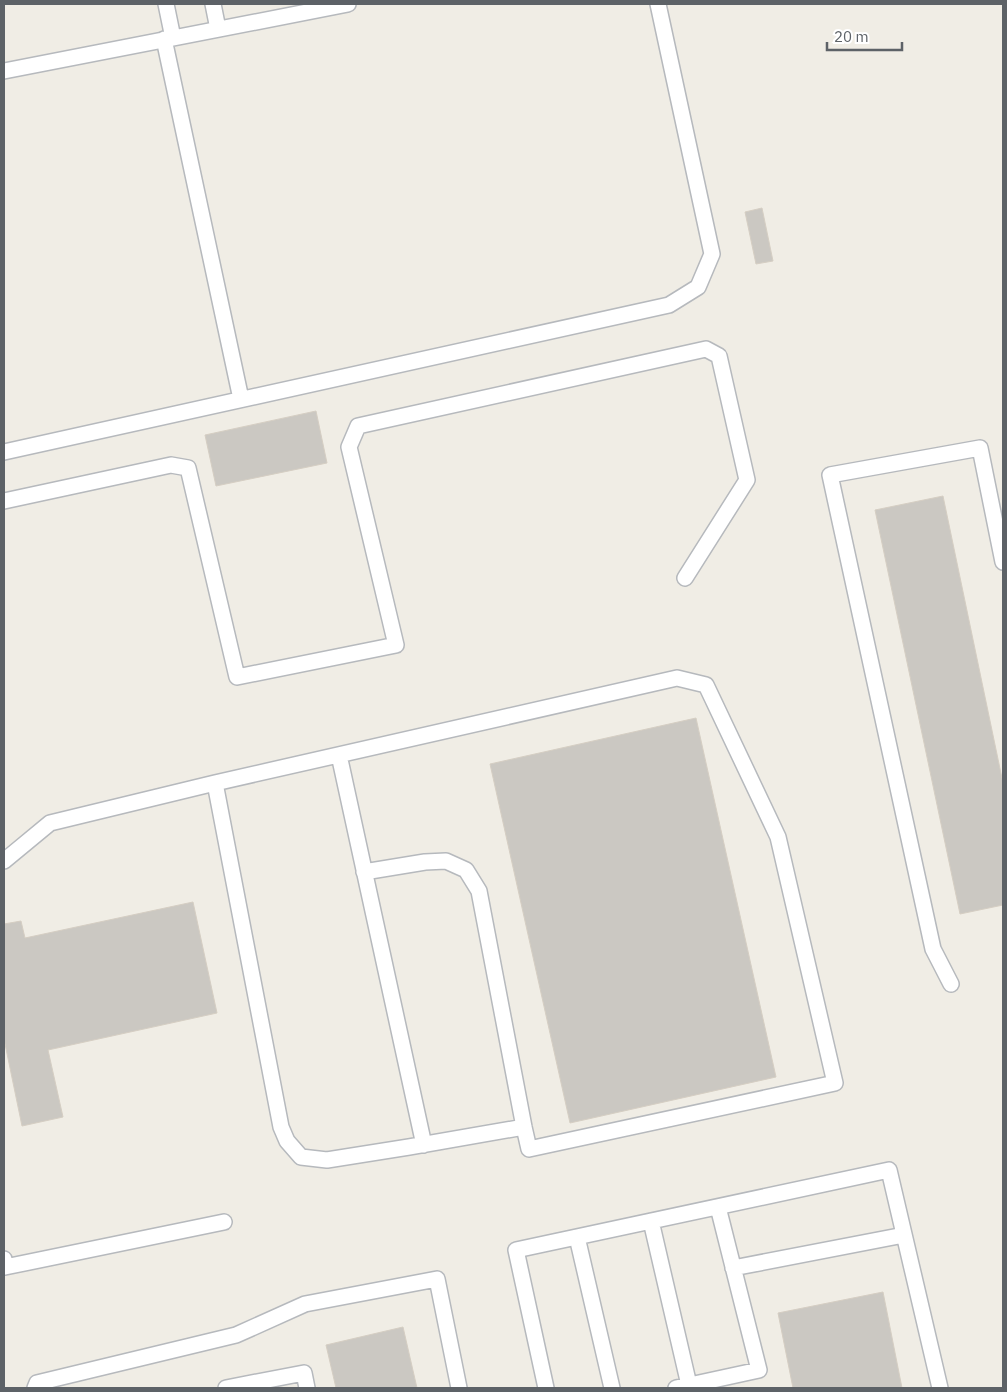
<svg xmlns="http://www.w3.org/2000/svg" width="1007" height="1392" font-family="'IBM Plex Sans',sans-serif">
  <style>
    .building { fill: #cbc8c2; stroke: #d5cec3 }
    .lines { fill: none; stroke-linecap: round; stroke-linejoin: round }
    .service-casing { stroke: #b6b9bd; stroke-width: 18 }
    .service { stroke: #fff; stroke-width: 15 }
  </style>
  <rect width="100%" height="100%" fill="#f0ede5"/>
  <path class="building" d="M762,208L773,261L756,264L745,212Z
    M316,411L327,463L216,486L205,435Z
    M943,496L1003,783V905L960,914L875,510Z
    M696,718L776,1077L570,1123L490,764Z
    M193,902L217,1013L48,1050L63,1117L22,1126L4,1039V924L21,921L25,938Z
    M883,1292L902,1388H793L778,1313Z
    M403,1327L417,1388H336L326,1345Z"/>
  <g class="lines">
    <defs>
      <path id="service" d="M166,4L173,38
        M213,4L218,29
        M164,39L241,399
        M4,71L348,4
        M4,452L669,305L698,287L712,254L658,4
        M4,501L171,465L188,468L237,677L396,645L349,447L358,426L706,349L719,356L747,480L685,578
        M339,755L424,1145
        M215,783L281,1127L287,1141L301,1157L327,1160L409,1147L524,1127
        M4,861L50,823L215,783L677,678L706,685L778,837L835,1083L529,1149L524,1127L479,891L466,870L446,861L425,862L364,872
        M951,984L933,949L830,475L980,448L1003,562
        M651,1221L689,1385
        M577,1237L612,1388
        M4,1259L5,1267L224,1222
        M733,1268L904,1235
        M35,1388L37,1383L236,1335L305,1304L437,1279L459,1388
        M226,1388L304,1373L307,1388
        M546,1388L516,1250L889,1170L940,1388
        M676,1388L759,1370L718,1207"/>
    </defs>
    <use href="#service" class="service-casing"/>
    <use href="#service" class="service"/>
  </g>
  <rect width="1007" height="1392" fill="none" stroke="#5d6267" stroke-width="10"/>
  <path d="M827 42v8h75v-8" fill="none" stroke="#5d6267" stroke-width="2.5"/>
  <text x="834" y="42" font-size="15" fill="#5d6267" stroke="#ffffff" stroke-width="4" paint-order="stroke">20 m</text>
</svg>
